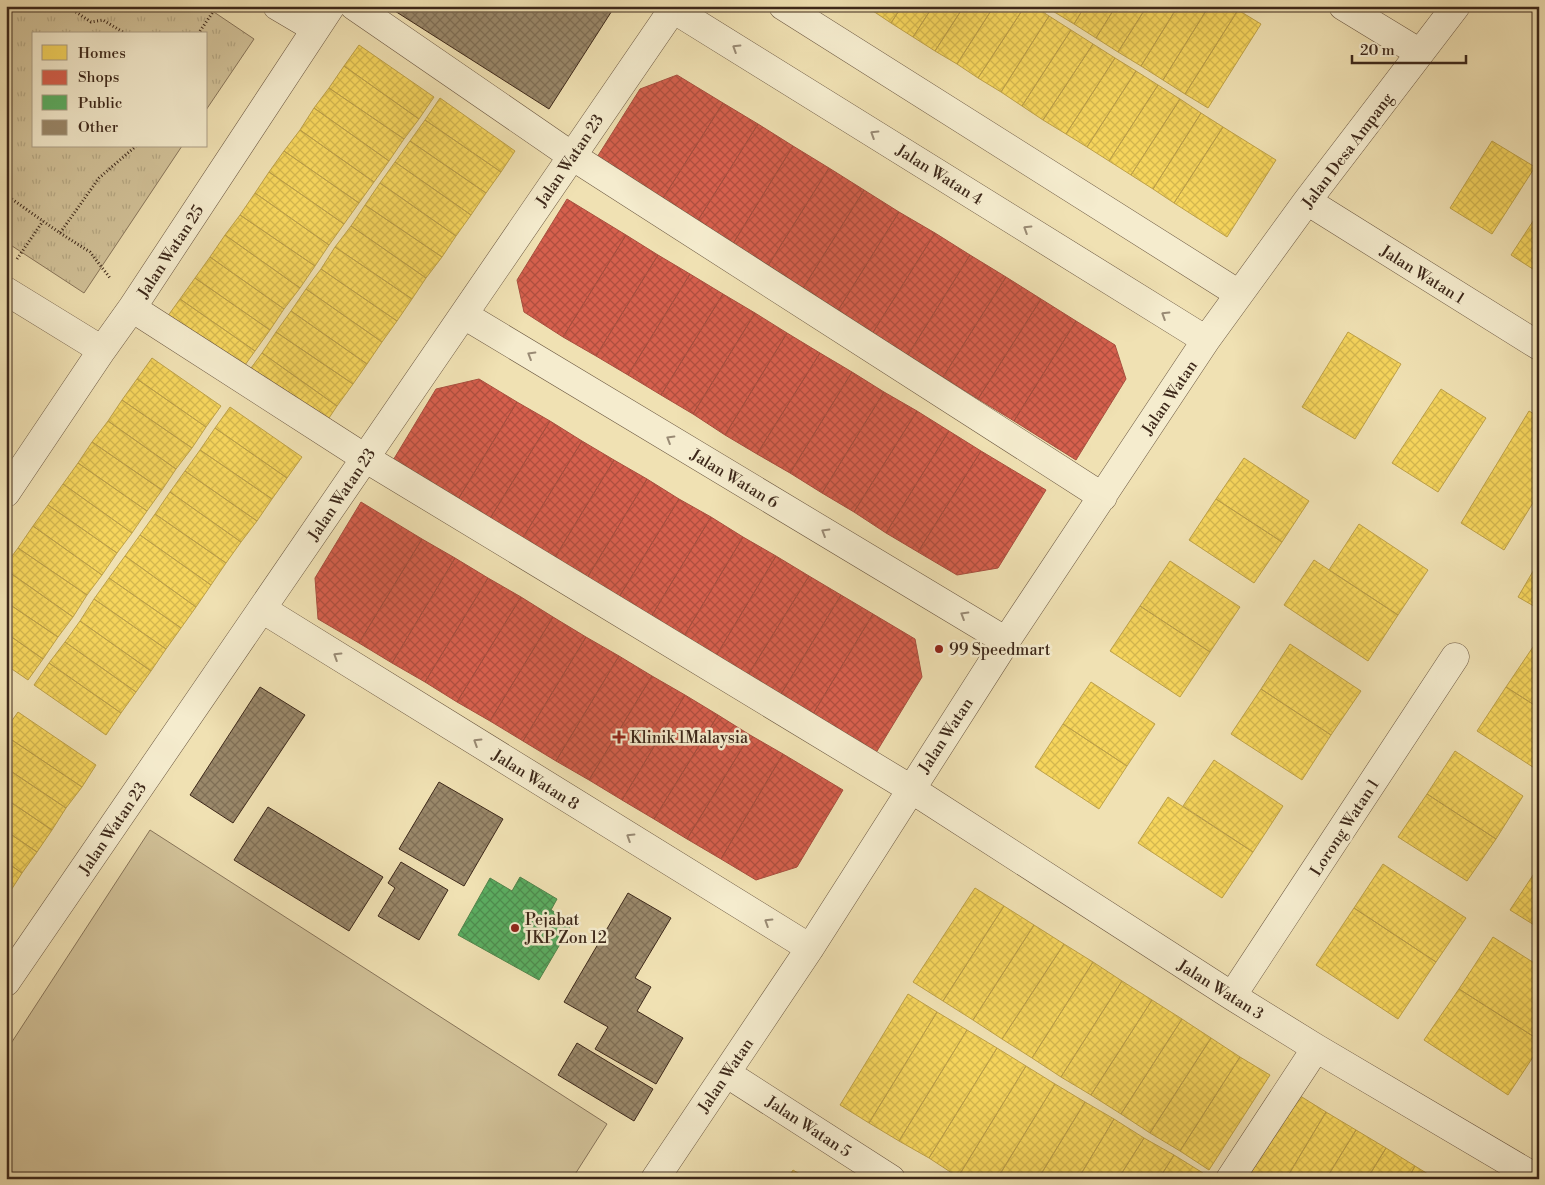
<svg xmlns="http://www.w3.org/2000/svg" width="1545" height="1185" font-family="'Libre Bodoni',serif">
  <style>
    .park { fill: url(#park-tufts); stroke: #88755a }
    .garden { fill: #d2c299; stroke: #88755a }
    .homes { fill: url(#homes-cross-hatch); stroke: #bea148 }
    .shops { fill: url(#shops-cross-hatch); stroke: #a84f3e }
    .public { fill: url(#public-cross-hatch); stroke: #51864c }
    .building { fill: url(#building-cross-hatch); stroke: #3d281a }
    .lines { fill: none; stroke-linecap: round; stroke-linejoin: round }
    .minor-casing { stroke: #6a5640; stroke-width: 29 }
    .path { stroke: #3d281a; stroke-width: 3; stroke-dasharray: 1 2.5; stroke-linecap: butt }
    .minor { stroke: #f5ecce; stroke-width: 28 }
    .oneway { stroke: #998a74 }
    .poi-dot { fill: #8f2418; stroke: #f5ecce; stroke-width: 2 }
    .labels { text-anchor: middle; stroke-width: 5; stroke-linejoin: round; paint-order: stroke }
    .street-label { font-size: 16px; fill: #3d281a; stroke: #f5ecce }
    .poi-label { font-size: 16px; fill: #3d281a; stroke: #f5ecce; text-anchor: start }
  </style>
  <defs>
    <pattern id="park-tufts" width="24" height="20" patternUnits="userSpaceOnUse" patternTransform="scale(1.25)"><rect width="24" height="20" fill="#d2c299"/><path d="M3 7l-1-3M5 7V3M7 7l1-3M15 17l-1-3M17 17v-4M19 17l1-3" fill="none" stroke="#b5a783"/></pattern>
    <pattern id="homes-cross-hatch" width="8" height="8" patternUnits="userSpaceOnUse" patternTransform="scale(1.25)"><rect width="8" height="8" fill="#f6d55c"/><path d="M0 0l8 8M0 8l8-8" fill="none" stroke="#d4b74f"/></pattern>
    <pattern id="shops-cross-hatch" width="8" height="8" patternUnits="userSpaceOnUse" patternTransform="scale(1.25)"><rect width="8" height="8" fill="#d6604d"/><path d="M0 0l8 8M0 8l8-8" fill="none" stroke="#af4f3f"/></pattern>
    <pattern id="public-cross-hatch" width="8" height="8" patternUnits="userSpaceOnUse" patternTransform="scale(1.25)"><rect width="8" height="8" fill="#5aae61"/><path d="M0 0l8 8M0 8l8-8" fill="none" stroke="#4c8e4f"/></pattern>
    <pattern id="building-cross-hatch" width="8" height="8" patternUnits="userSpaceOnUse" patternTransform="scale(1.25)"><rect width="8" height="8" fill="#9a886a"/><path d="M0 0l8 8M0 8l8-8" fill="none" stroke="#7f6f56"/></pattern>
  </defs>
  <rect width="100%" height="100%" fill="#f0e1b3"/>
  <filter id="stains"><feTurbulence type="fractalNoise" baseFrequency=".004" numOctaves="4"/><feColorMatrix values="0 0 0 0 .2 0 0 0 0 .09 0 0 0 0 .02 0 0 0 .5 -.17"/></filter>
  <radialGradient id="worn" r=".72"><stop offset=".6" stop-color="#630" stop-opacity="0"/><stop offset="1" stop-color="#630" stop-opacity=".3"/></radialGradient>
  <path class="park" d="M6,6H205L254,39L206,110V34H34V146H182L84,293L6,242Z"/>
  <path class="garden" d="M150,830L607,1124L572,1179H6V1051Z"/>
  <path class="homes" d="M872,6H902L891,23L870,9Z
    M902,6H933L913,37L891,23Z
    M933,6H964L935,51L913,37Z
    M964,6H994L957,64L935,51Z
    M994,6H1025L978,78L957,64Z
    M1025,6H1034L1049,16L1001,92L978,78Z
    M1054,6H1085L1074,24L1051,10Z
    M1085,6H1116L1096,38L1074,24Z
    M1116,6H1147L1118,52L1096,38Z
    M1147,6H1178L1141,66L1118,52Z
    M1178,6H1209L1163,80L1141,66Z
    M1209,6H1232L1238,10L1185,94L1163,80Z
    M1238,10L1261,24L1208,108L1185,94Z
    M1049,16L1071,30L1022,106L1001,92Z
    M1071,30L1093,44L1043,120L1022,106Z
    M1093,44L1115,58L1066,134L1043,120Z
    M359,45L434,97L419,119L344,66Z
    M1115,58L1136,71L1087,147L1066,134Z
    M344,66L419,119L404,139L329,88Z
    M1136,71L1158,85L1109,161L1087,147Z
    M1158,85L1180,99L1131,175L1109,161Z
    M329,88L404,139L389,161L314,108Z
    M440,98L515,151L501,172L425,120Z
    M1180,99L1201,113L1153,189L1131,175Z
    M314,108L389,161L374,182L300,130Z
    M1201,113L1223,127L1174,203L1153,189Z
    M425,120L501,172L486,193L410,141Z
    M1223,127L1276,160L1227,237L1174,203Z
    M300,130L374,182L359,203L284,151Z
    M410,141L486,193L471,215L395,162Z
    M1492,141L1535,167L1492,234L1450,208Z
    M284,151L359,203L344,224L269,172Z
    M395,162L471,215L456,236L380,183Z
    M269,172L344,224L329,245L255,193Z
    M380,183L456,236L442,257L365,205Z
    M255,193L329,245L315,266L240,215Z
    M365,205L442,257L426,278L351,226Z
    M1539,212V273L1511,255Z
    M240,215L315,266L300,288L225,235Z
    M351,226L426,278L412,299L335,247Z
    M225,235L300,288L284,309L210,257Z
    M335,247L412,299L397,321L321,269Z
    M210,257L284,309L270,330L195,278Z
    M321,269L397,321L382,342L306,289Z
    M195,278L270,330L255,351L180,299Z
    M306,289L382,342L367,364L291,311Z
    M180,299L255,351L240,372L165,320Z
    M291,311L367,364L353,384L276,332Z
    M276,332L353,384L337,406L262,353Z
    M1348,332L1401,364L1355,439L1302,407Z
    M262,353L337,406L323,427L246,375Z
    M152,358L221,406L206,427L137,379Z
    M137,379L206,427L192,448L122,400Z
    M1441,389L1486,418L1438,492L1392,463Z
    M122,400L192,448L176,469L108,421Z
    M230,407L302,457L287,478L215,428Z
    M1529,411L1539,417V493L1504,550L1461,523Z
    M108,421L176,469L162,490L92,442Z
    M215,428L287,478L272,499L200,450Z
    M92,442L162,490L147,511L78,463Z
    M200,450L272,499L257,521L185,471Z
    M1244,458L1309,501L1282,542L1216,499Z
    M78,463L147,511L132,533L63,484Z
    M185,471L257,521L241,542L170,492Z
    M63,484L132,533L117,553L48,505Z
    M170,492L241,542L226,563L155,514Z
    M1216,499L1282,542L1254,583L1189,540Z
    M48,505L117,553L102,575L33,526Z
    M155,514L226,563L211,585L140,535Z
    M1359,524L1428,570L1398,615L1329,570Z
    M33,526L102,575L87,595L18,548Z
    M140,535L211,585L196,607L125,556Z
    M18,548L87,595L73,617L6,570V564Z
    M125,556L196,607L181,628L109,578Z
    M1314,560L1398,615L1368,661L1284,605Z
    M1170,561L1240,607L1210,652L1140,606Z
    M1539,561V609L1518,597Z
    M6,570L73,617L58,637L6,602Z
    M109,578L181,628L166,649L94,599Z
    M94,599L166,649L151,671L80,621Z
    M6,602L58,637L43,659L6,633Z
    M1140,606L1210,652L1180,697L1110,651Z
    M80,621L151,671L136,692L65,642Z
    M6,633L43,659L28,680L6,665Z
    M65,642L136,692L121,713L49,663Z
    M1290,644L1361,691L1331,735L1261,689Z
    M1535,644L1539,646V708L1506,687Z
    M49,663L121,713L106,735L34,685Z
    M1091,682L1155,724L1127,766L1063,724Z
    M1506,687L1539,708V771L1477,731Z
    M1261,689L1331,735L1302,780L1231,734Z
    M18,712L96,765L82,787L6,736V729Z
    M1063,724L1127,766L1099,809L1035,767Z
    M6,736L82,787L66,808L6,768Z
    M1455,751L1523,796L1496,839L1427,794Z
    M1214,760L1283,806L1253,852L1183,806Z
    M6,768L66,808L52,830L6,799Z
    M1427,794L1496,839L1467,881L1398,837Z
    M1168,797L1253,852L1222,898L1138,843Z
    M6,799L52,830L37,852L6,831Z
    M6,831L37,852L22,873L6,862Z
    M6,862L22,873L8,895L6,894Z
    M1383,864L1466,918L1436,962L1354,908Z
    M1539,866V928L1510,910Z
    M975,888L1004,906L943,1001L913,982Z
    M1004,906L1034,925L973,1020L943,1001Z
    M1354,908L1436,962L1398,1019L1316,965Z
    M1034,925L1064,944L1002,1039L973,1020Z
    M1493,937L1539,966V1040L1459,989Z
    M1064,944L1093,962L1032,1058L1002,1039Z
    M1093,962L1122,981L1061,1077L1032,1058Z
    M1122,981L1152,1000L1091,1095L1061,1077Z
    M1459,989L1539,1040V1048L1508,1095L1424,1040Z
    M908,994L937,1012L869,1123L840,1105Z
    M1152,1000L1182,1019L1121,1114L1091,1095Z
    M937,1012L967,1030L899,1141L869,1123Z
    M1182,1019L1211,1038L1150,1133L1121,1114Z
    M967,1030L997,1048L929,1158L899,1141Z
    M1211,1038L1240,1057L1180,1151L1150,1133Z
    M997,1048L1026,1066L958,1177L929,1158Z
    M1240,1057L1270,1075L1209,1170L1180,1151Z
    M1026,1066L1055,1084L997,1179H961L958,1177Z
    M1055,1084L1085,1102L1038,1179H997Z
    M1297,1094L1326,1112L1286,1179H1245Z
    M1085,1102L1114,1119L1078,1179H1038Z
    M1326,1112L1356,1130L1326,1179H1286Z
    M1114,1119L1144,1138L1118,1179H1078Z
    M1356,1130L1386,1148L1367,1179H1326Z
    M1144,1138L1174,1155L1159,1179H1118Z
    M1386,1148L1415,1166L1408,1179H1367Z
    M1174,1155L1203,1173L1199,1179H1159Z
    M1415,1166L1436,1179H1408Z
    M793,1170L808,1179H787Z"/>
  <path class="shops" d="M677,75L723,103L660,203L594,162L640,89Z
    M723,103L758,124L695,225L660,203Z
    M758,124L793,146L731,247L695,225Z
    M793,146L829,168L766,269L731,247Z
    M829,168L864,190L802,290L766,269Z
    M864,190L899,212L837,312L802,290Z
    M567,199L626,235L563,337L524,312L517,280Z
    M899,212L935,233L872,334L837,312Z
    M935,233L970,255L908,355L872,334Z
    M626,235L658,255L596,356L563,337Z
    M658,255L690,274L628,375L596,356Z
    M970,255L1006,277L943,377L908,355Z
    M690,274L723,294L661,395L628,375Z
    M1006,277L1041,299L978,399L943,377Z
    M723,294L755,313L693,414L661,395Z
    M1041,299L1076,321L1014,421L978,399Z
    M755,313L787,333L725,435L693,414Z
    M1076,321L1115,345L1126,379L1076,460L1014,421Z
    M787,333L820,353L757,454L725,435Z
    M820,353L852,372L790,473L757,454Z
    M852,372L884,392L822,493L790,473Z
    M479,379L517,402L454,506L389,467L436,389Z
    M884,392L917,411L854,512L822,493Z
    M517,402L550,421L486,525L454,506Z
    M917,411L949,431L886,533L854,512Z
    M550,421L582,441L519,544L486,525Z
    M949,431L981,451L918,552L886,533Z
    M582,441L614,460L551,564L519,544Z
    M981,451L1046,490L998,568L957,575L918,552Z
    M614,460L647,479L584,583L551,564Z
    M647,479L679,499L616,602L584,583Z
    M679,499L711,517L648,622L616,602Z
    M361,502L422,539L359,643L318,619L315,578Z
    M711,517L743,537L681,641L648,622Z
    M743,537L776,556L713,661L681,641Z
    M422,539L455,558L392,663L359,643Z
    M776,556L809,576L745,680L713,661Z
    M455,558L488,578L425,682L392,663Z
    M809,576L841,595L778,699L745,680Z
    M488,578L521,597L457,702L425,682Z
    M841,595L873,614L810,719L778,699Z
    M521,597L553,617L490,721L457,702Z
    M873,614L915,639L922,677L874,756L810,719Z
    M553,617L586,637L523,741L490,721Z
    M586,637L619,656L556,761L523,741Z
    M619,656L652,676L589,780L556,761Z
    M652,676L685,695L622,800L589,780Z
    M685,695L718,715L654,819L622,800Z
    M718,715L750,735L687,839L654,819Z
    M750,735L783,754L721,859L687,839Z
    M783,754L843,790L797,867L756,880L721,859Z"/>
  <path class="public" d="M520,877L557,899L551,910L573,922L539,980L458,935L490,878L512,891Z"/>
  <path class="building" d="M387,6H615L549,109Z
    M260,687L305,715L233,823L190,795Z
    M439,782L503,819L464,886L399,849Z
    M268,807L383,877L349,931L234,860Z
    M401,862L448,890L419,940L378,916L395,888L388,883Z
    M628,893L671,918L635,978L651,987L637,1011L683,1038L656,1084L595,1049L608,1027L564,1002Z
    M577,1043L653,1089L634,1121L558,1075Z"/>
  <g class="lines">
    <defs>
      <path id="minor" d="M277,6L316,29
        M354,6L572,156L1103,497
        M783,6L1239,294
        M1343,6L1420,53
        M673,9L1206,340
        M1307,201L1539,346
        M6,291L102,350
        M132,308L365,458L911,789L1232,996L1316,1048L1538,1179
        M464,315L1006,641
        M6,493L102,350L132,308L331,6
        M262,609L810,948
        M6,982L675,6
        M1232,996L1455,657
        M726,1073L891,1179
        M655,1179L810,948L1006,641L1206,340L1307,201L1456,6
        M1230,1179L1316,1048"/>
    </defs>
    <use href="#minor" class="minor-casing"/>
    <path class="path" d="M67,6L91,22L103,20L126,34
      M198,34L217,6
      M6,195L60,233L99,178L136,146
      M60,233L90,252L110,278
      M17,259L43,221"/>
    <use href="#minor" class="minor"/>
  </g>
  <defs><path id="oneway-chevron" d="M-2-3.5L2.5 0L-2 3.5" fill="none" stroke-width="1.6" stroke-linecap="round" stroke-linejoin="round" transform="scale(1.25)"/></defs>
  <g class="oneway">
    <use href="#oneway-chevron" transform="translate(736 48) rotate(-148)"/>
    <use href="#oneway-chevron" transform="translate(874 134) rotate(-148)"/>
    <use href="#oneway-chevron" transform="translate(1027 229) rotate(-148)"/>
    <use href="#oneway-chevron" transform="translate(1165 315) rotate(-148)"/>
    <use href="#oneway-chevron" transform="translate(531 355) rotate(-149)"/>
    <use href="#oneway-chevron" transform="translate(670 439) rotate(-149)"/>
    <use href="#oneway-chevron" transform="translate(825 532) rotate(-149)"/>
    <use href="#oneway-chevron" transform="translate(964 615) rotate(-149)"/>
    <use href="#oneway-chevron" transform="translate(337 656) rotate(-148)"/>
    <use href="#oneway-chevron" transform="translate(477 742) rotate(-148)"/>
    <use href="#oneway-chevron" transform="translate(630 837) rotate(-148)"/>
    <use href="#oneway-chevron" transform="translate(768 922) rotate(-148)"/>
  </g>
  <g class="poi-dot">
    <circle cx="939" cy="649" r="5"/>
    <path d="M616.5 729.5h5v5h5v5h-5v5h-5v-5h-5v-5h5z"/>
    <circle cx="515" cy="928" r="5"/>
  </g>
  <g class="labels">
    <g class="street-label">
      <text transform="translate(1347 150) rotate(-53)" y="6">Jalan Desa Ampang</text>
      <text transform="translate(569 160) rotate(-56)" y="6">Jalan Watan 23</text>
      <text transform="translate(940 174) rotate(32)" y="6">Jalan Watan 4</text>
      <text transform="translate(170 251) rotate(-57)" y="6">Jalan Watan 25</text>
      <text transform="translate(1423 274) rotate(32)" y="6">Jalan Watan 1</text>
      <text transform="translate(1169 397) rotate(-56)" y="6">Jalan Watan</text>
      <text transform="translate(735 478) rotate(31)" y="6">Jalan Watan 6</text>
      <text transform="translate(341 494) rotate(-56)" y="6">Jalan Watan 23</text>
      <text transform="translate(945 735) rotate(-57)" y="6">Jalan Watan</text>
      <text transform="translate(536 779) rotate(32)" y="6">Jalan Watan 8</text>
      <text transform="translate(1344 827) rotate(-57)" y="6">Lorong Watan 1</text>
      <text transform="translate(112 828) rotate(-56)" y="6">Jalan Watan 23</text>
      <text transform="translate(1221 989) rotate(32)" y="6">Jalan Watan 3</text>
      <text transform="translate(725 1075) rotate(-56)" y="6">Jalan Watan</text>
      <text transform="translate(809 1126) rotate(33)" y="6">Jalan Watan 5</text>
    </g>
    <g class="poi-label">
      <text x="949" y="655">99 Speedmart</text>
      <text x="630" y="743">Klinik 1Malaysia</text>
      <text x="525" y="925">Pejabat<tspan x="525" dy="18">JKP Zon 12</tspan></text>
    </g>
  </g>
  <rect width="1545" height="1185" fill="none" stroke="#f0e1b3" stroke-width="25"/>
  <rect x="8" y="8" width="1530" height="1170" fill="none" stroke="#3d281a" stroke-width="2.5"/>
  <rect x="12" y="12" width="1520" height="1160" fill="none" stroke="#3d281a"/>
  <rect x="32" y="32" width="175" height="115" fill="#f5ecce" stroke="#ab9e86"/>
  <rect x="42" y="45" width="25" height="15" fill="#f6d55c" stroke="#ab9e86"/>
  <text x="78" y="58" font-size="15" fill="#3d281a">Homes</text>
  <rect x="42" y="70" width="25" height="15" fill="#d6604d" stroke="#ab9e86"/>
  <text x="78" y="82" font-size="15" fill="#3d281a">Shops</text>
  <rect x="42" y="95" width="25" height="15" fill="#5aae61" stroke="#ab9e86"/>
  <text x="78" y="108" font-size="15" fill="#3d281a">Public</text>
  <rect x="42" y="120" width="25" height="15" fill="#9a886a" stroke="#ab9e86"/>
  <text x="78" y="132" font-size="15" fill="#3d281a">Other</text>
  <path d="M1352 55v8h114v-8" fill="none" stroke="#3d281a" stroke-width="2.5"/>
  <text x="1360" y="55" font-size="15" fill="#3d281a" stroke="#f5ecce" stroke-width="4" paint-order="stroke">20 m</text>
  <rect width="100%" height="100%" filter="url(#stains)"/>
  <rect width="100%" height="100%" fill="url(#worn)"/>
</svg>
